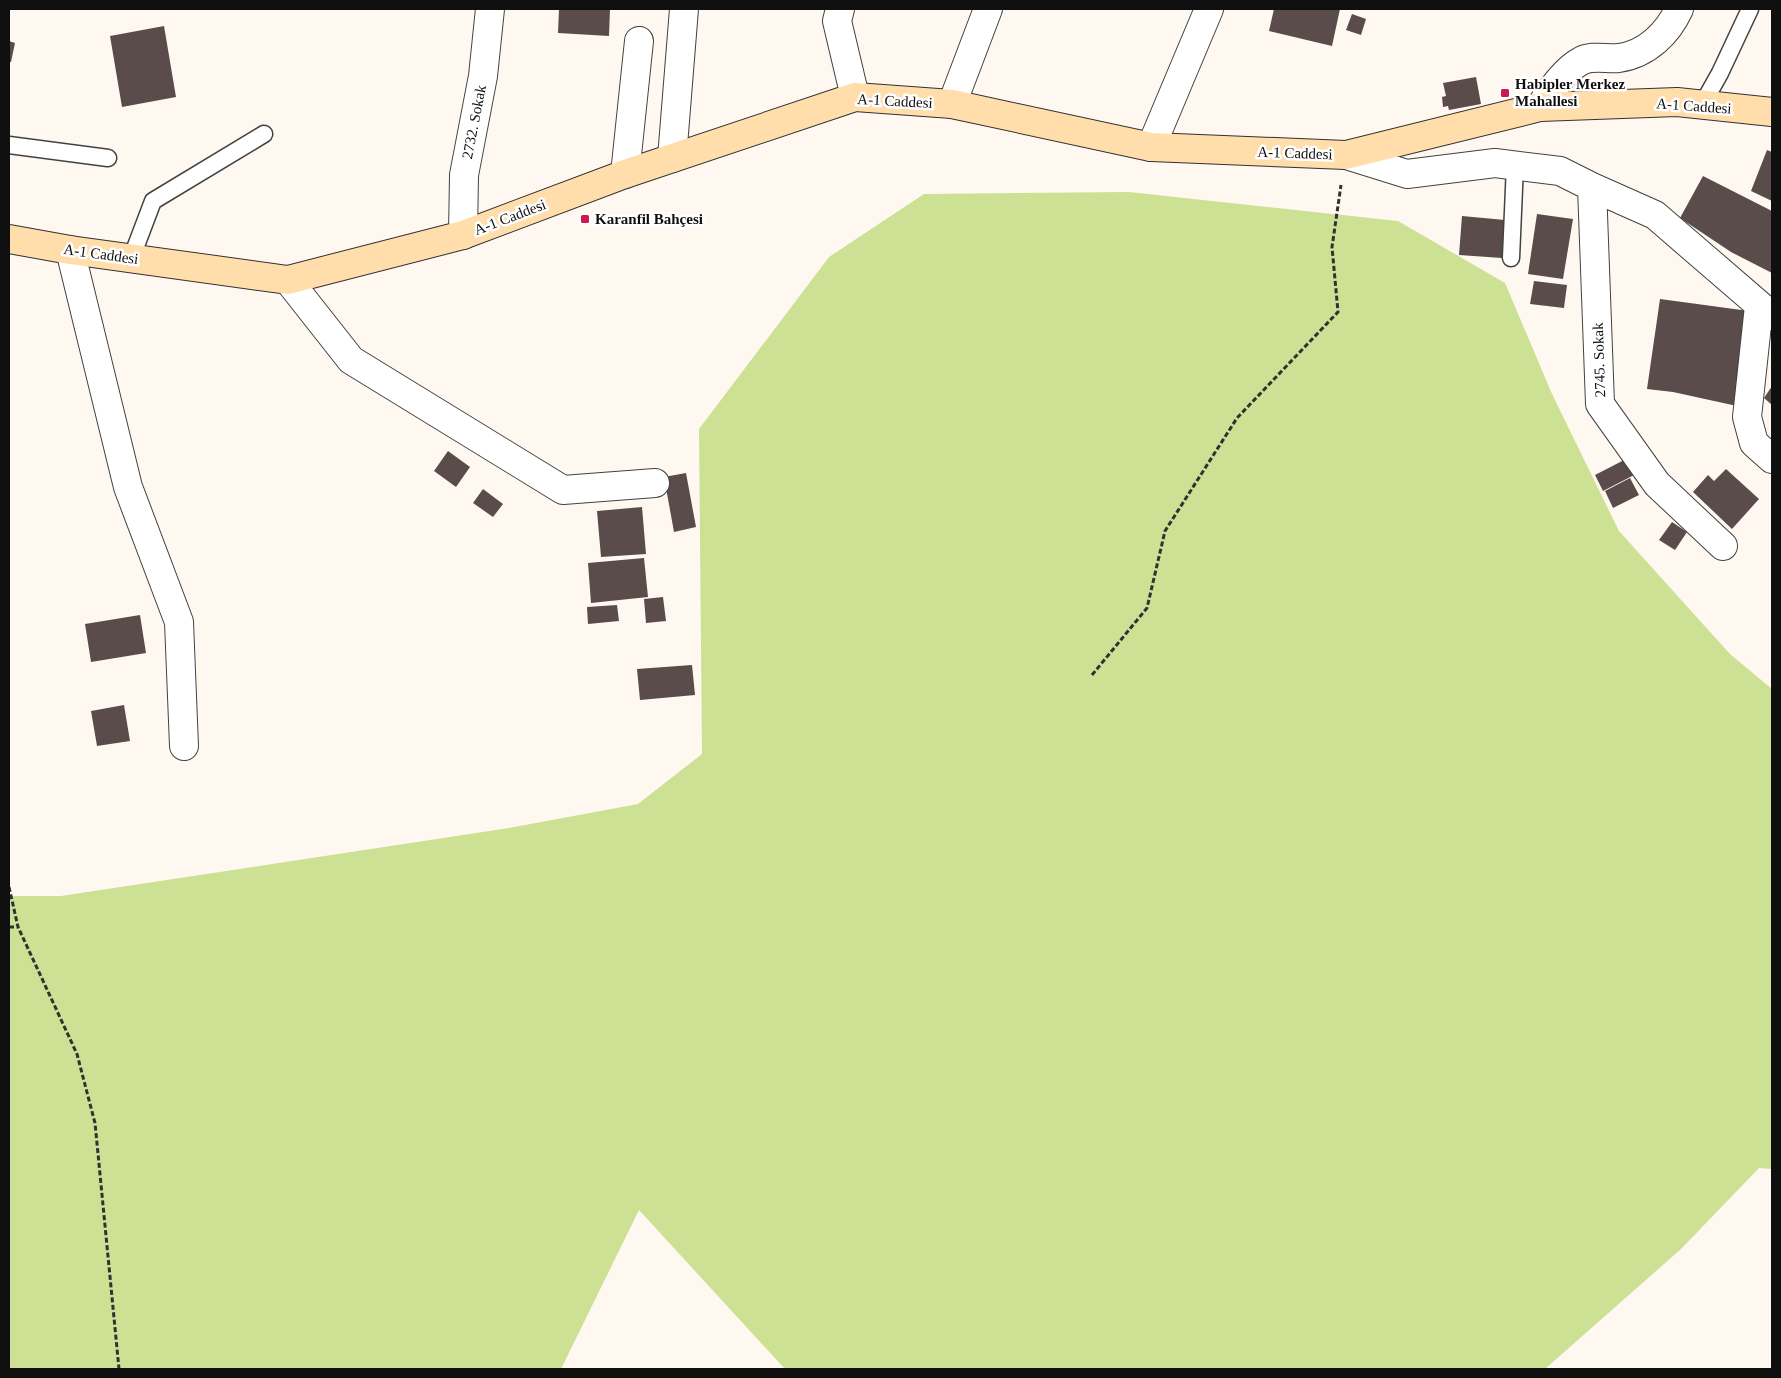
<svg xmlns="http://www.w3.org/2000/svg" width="1781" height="1378" font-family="Georgia,serif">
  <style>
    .forest { fill: #cce193 }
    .building { fill: #594c4a }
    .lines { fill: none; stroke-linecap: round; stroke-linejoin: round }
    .lane-casing { stroke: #424242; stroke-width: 19 }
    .street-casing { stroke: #424242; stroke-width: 30 }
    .secondary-casing { stroke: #313131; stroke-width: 30 }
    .path { stroke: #313131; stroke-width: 3; stroke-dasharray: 5 2.5; stroke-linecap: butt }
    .lane { stroke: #fff; stroke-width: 16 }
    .street { stroke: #fff; stroke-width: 28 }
    .secondary { stroke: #ffdeac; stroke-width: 28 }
    .poi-dot { fill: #ce1855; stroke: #fff; stroke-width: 2 }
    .labels { text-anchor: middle; stroke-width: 5; stroke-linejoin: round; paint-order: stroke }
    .poi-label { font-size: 15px; font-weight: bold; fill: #0f0f0f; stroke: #fff; text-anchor: start }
    .street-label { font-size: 15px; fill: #0f0f0f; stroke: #fff }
  </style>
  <rect width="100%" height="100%" fill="#fff8f1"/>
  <path class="forest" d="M1129,192L1398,221L1505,283L1552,394L1619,531L1730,654L1772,689V1169L1759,1168L1681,1249L1545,1369H785L639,1210L561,1369H9V896H61L509,828L638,804L702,754L699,429L829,257L924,194Z"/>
  <path class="building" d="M559,9H610L609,36L558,33Z
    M1274,9H1340L1332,46L1269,31Z
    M1352,14L1366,19L1361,35L1346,30Z
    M164,26L176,97L122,107L110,36Z
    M9,41L15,43L11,62H9Z
    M1476,77L1481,104L1449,110L1448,106L1443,107L1442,97L1446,96L1443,83Z
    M1767,150L1772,152V201L1751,191Z
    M1703,176L1772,211V273L1731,252L1680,218Z
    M1537,214L1573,219L1563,279L1528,274Z
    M1462,216L1505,220L1502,258L1459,255Z
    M1534,281L1567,285L1564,308L1530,304Z
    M1660,299L1749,311L1737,406L1673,392L1647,389Z
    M1772,386V405L1764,398Z
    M448,451L470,467L456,487L434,471Z
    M1628,458L1636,474L1603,491L1595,475Z
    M1726,469L1759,499L1732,529L1693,492L1708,475L1714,481Z
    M686,473L696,527L674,532L664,477Z
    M1630,478L1639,495L1613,508L1605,491Z
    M483,489L503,504L493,517L473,503Z
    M642,507L646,554L601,557L597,511Z
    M1672,522L1687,532L1675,550L1659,540Z
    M644,558L648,597L591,603L588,563Z
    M663,597L666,621L646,623L644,599Z
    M617,605L619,621L588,624L587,607Z
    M140,615L146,653L91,662L85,624Z
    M692,665L695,695L640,700L637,669Z
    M124,705L130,741L97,746L91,711Z"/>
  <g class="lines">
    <defs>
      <path id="lane" d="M1702,105L1720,73L1750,9
        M9,145L108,158
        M1511,258L1515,165
        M131,259L153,201L264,134"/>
      <path id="street" d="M840,9L837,21L855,97
        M952,104L988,9
        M1540,107C1550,92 1564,70 1581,61C1591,55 1607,59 1619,58C1647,54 1668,33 1679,9
        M1151,147L1209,9
        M1346,155L1407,174L1495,163L1560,171L1592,187L1655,215L1772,316
        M672,158L684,9
        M625,174L639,41
        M1592,187L1600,404L1657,484L1723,546
        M463,235L464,175L483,76L490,9
        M70,250L128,487L179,622L184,746
        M288,280L351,360L563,490L655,483
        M1759,306L1747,417L1754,443L1772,459"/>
      <path id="secondary" d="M9,239L70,250L288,280L463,235L625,174L855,97L952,104L1151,147L1346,155L1540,107L1677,102L1772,112"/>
    </defs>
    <use href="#lane" class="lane-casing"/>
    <use href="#street" class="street-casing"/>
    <use href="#secondary" class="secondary-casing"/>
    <path class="path" d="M1092,675L1147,608L1165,531L1237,418L1338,312L1332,247L1341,185
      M9,887L18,927L77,1054L95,1123L119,1369
      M9,927H18"/>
    <use href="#lane" class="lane"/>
    <use href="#street" class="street"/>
    <use href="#secondary" class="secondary"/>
  </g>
  <g class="poi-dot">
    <rect x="1500" y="88" width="10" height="10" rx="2.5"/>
    <rect x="580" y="214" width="10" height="10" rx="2.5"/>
  </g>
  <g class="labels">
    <g class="poi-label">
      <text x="1515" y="89">Habipler Merkez<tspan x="1515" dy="17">Mahallesi</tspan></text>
      <text x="595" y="224">Karanfil Bahçesi</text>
    </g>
    <g class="street-label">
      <text transform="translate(895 101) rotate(3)" y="5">A-1 Caddesi</text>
      <text transform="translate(1694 106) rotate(4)" y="5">A-1 Caddesi</text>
      <text transform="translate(474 122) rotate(-79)" y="5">2732. Sokak</text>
      <text transform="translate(1295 153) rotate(2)" y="5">A-1 Caddesi</text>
      <text transform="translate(510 217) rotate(-21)" y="5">A-1 Caddesi</text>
      <text transform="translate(101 254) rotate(8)" y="5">A-1 Caddesi</text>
      <text transform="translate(1599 360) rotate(-92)" y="5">2745. Sokak</text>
    </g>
  </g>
  <rect width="1781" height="1378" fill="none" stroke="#0f0f0f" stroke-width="20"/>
</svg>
